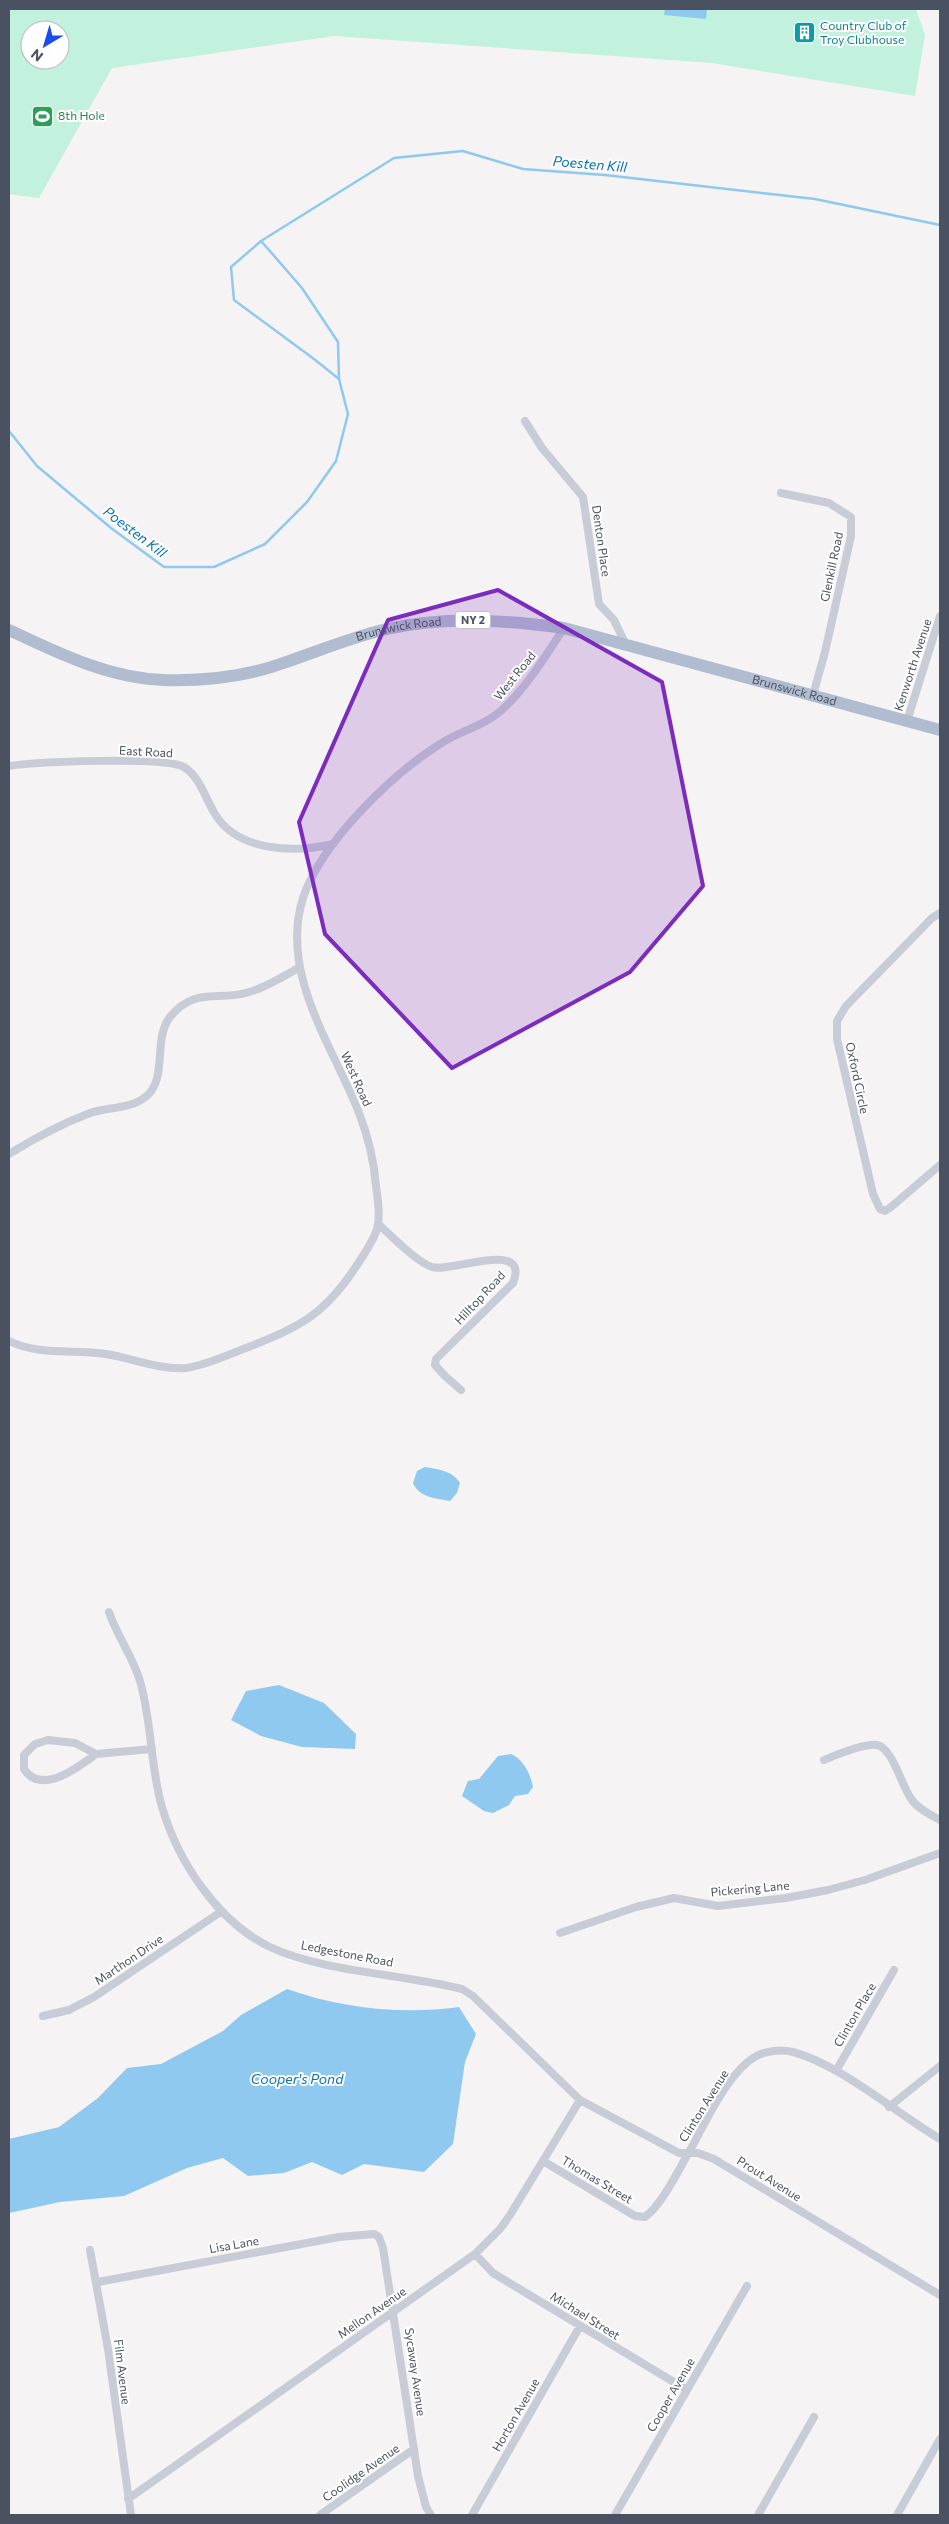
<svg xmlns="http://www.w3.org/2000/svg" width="949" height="2524" font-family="Commissioner,sans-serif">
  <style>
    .green { fill: #c2f1dd; fill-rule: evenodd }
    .water { fill: #8fc9ef }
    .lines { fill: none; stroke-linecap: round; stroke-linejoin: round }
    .stream { stroke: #8fc9ef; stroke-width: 2.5 }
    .street { stroke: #c7ccd7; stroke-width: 8 }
    .primary { stroke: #b2bcd1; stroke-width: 12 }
    .marked { fill: #7b2cbf; fill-opacity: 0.2; stroke: #7b2cbf; stroke-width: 4; stroke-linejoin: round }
    .labels { text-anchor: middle; stroke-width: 4; stroke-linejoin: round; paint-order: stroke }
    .shield { fill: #fff; stroke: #808690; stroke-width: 1 }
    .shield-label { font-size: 11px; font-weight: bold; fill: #4a5261 }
    .culture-label { font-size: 12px; fill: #0d838f; stroke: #fff; text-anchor: start }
    .leisure-label { font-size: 12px; fill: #27864d; stroke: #fff; text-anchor: start }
    .street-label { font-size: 12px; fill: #4a5261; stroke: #fff }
    .water-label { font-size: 14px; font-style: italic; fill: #0971b4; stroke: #fff }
  </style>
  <rect width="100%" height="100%" fill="#f5f3f3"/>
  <path class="green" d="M9,9H916L925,35L915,96L712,63L334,36L112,68L39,198L9,194ZM30,30H60V60H30Z"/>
  <path class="water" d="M665,9H707L706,19L664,15Z
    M425,1467C438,1469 453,1471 460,1483L457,1493L450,1501C435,1498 420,1498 413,1483L417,1471Z
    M279,1685L324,1703L356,1734L355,1749L302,1747L261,1736L231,1720L246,1691Z
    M511,1754C524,1760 530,1773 533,1787L528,1794L515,1796L509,1805L493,1813L484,1811L462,1796L468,1781L479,1779L498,1756Z
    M287,1989C340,2008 402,2015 459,2007L476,2034L465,2062L453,2144L424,2172L364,2164L342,2175L312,2162L284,2173L248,2176L223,2158L187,2168L124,2196L60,2202L9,2213V2139L59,2127L98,2098L127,2068L161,2064L223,2031L241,2015Z"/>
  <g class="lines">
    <path class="stream" d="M262,242L302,288L338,342L339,379
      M9,431L37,466L111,528L164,567H214L265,544L307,502L336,461L348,414L339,379L314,359L234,300L231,267L261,241L394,158L463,151L523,169L605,175L815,199L940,225"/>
    <path class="street" d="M525,421L542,448L583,497L599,604L614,620L626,645
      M781,493L829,503L851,517V536L825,652L813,695
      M907,721L940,616
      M9,766C35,762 165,756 184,767C200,777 205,798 215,814C238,852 295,853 333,844
      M940,913L932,918L846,1006L837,1021V1039L873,1194L880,1209L885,1211L891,1207L940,1165
      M9,1154C35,1138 61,1124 90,1113C107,1107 129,1109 144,1098C169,1081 152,1040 170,1017C195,986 218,1002 249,992C267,987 284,976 300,967
      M378,1224C392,1236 415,1261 432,1267C450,1273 531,1238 513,1283L436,1359L435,1365L445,1376L461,1390
      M9,1341C40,1356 73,1349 106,1354C132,1358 159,1370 186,1368C207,1365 227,1355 246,1348C302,1326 326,1314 359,1262C365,1253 372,1242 376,1232C381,1218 378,1201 376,1186C374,1161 368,1136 359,1113C333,1046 279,974 303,898C321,843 391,775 440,744C461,730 486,726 505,707C528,685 546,655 564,628
      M109,1612C117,1636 133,1657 140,1681C152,1722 150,1766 162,1807C178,1862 218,1922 270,1947C323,1972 403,1974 462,1989L473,1996L580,2100L679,2153H698L714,2159L940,2295
      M48,1740L75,1743L96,1754C79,1767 41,1796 24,1769V1755L35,1744Z
      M96,1754L152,1749
      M824,1760C836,1755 864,1743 877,1745C893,1748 902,1788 912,1800C918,1809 931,1815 940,1820
      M560,1933L636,1907L674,1898L718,1906L786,1898L828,1890L865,1880L940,1853
      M43,2016L69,2010L94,1997L222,1911
      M836,2071L894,1970
      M889,2107L940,2066
      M543,2161L635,2216L645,2217C663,2204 681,2165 693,2145C707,2118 728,2075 753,2058C763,2051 781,2049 793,2052C841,2065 896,2113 940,2139
      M90,2250L108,2349L131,2515
      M475,2254L493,2273L687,2390
      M98,2282L339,2237L374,2234L379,2237L383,2248L418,2476L426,2507L431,2515
      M128,2499L475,2254L500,2229L510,2215L580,2100
      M320,2515L414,2449
      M472,2515L580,2326
      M615,2515L747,2286
      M758,2515L814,2417
      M897,2515L940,2439"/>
    <path class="primary" id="s1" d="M9,630C58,653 108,678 163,680C198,681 234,678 268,668C308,656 346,638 387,629C445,616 505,620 564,628L940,730"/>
  </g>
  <path class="marked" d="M498,590L662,682L703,886L630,972L452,1068L325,934L299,822L388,620Z"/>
  <defs>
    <symbol id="building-square" viewBox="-11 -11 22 22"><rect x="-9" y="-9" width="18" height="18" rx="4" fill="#0f9aa8" stroke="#fff"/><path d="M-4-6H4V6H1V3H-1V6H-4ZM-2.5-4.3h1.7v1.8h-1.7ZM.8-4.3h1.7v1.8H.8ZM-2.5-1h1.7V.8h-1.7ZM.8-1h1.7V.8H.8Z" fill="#fff"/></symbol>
    <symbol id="stadium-square" viewBox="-11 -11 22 22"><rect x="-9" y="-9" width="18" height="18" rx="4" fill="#2e9e5b" stroke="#fff"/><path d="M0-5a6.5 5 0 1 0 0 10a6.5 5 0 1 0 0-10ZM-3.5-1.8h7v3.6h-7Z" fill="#fff"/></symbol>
  </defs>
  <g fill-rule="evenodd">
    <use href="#building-square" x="792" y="20" width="25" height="25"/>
    <use href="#stadium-square" x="30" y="104" width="25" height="25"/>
  </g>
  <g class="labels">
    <rect class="shield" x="455.5" y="611.5" width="35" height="17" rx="4"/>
    <g class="shield-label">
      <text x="473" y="624">NY 2</text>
    </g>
    <g class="culture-label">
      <text x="820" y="30">Country Club of<tspan x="820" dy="14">Troy Clubhouse</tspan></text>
    </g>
    <g class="leisure-label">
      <text x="58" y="120">8th Hole</text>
    </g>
    <g class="street-label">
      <text transform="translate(601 541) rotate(82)" y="4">Denton Place</text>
      <text transform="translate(832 567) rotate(-78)" y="4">Glenkill Road</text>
      <text dy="4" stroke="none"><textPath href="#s1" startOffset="406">Brunswick Road</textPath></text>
      <text transform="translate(913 665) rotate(-72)" y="4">Kenworth Avenue</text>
      <text transform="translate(515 676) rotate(-51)" y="4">West Road</text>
      <text dy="4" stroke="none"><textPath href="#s1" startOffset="811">Brunswick Road</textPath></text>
      <text transform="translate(146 752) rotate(3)" y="4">East Road</text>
      <text transform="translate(857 1078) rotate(78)" y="4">Oxford Circle</text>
      <text transform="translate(356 1079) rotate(66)" y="4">West Road</text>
      <text transform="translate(480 1298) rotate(-47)" y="4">Hilltop Road</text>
      <text transform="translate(750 1889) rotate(-5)" y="4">Pickering Lane</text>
      <text transform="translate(347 1954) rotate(11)" y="4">Ledgestone Road</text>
      <text transform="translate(129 1960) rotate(-34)" y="4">Marthon Drive</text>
      <text transform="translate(855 2015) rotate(-60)" y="4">Clinton Place</text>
      <text transform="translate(704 2106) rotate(-58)" y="4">Clinton Avenue</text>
      <text transform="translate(769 2179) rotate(32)" y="4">Prout Avenue</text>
      <text transform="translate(597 2180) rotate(31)" y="4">Thomas Street</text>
      <text transform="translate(234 2245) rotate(-10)" y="4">Lisa Lane</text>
      <text transform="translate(372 2313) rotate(-35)" y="4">Mellon Avenue</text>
      <text transform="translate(585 2316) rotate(32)" y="4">Michael Street</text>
      <text transform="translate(122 2372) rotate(83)" y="4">Film Avenue</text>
      <text transform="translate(415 2372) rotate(82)" y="4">Sycaway Avenue</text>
      <text transform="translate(671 2395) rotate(-60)" y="4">Cooper Avenue</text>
      <text transform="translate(516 2415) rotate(-60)" y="4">Horton Avenue</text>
      <text transform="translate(361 2473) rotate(-35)" y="4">Coolidge Avenue</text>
    </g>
    <g class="water-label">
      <text transform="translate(590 164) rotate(5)" y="5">Poesten Kill</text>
      <text transform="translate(135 532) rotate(37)" y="5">Poesten Kill</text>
      <text x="297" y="2084">Cooper's Pond</text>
    </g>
  </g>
  <rect width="949" height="2524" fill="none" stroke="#4a5261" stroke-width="20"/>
  <g transform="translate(45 45) rotate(218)"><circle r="24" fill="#ffffff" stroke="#b7bac0"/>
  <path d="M0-4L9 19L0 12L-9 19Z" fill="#174dea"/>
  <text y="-8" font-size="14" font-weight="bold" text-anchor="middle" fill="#4a5261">N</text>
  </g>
</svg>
